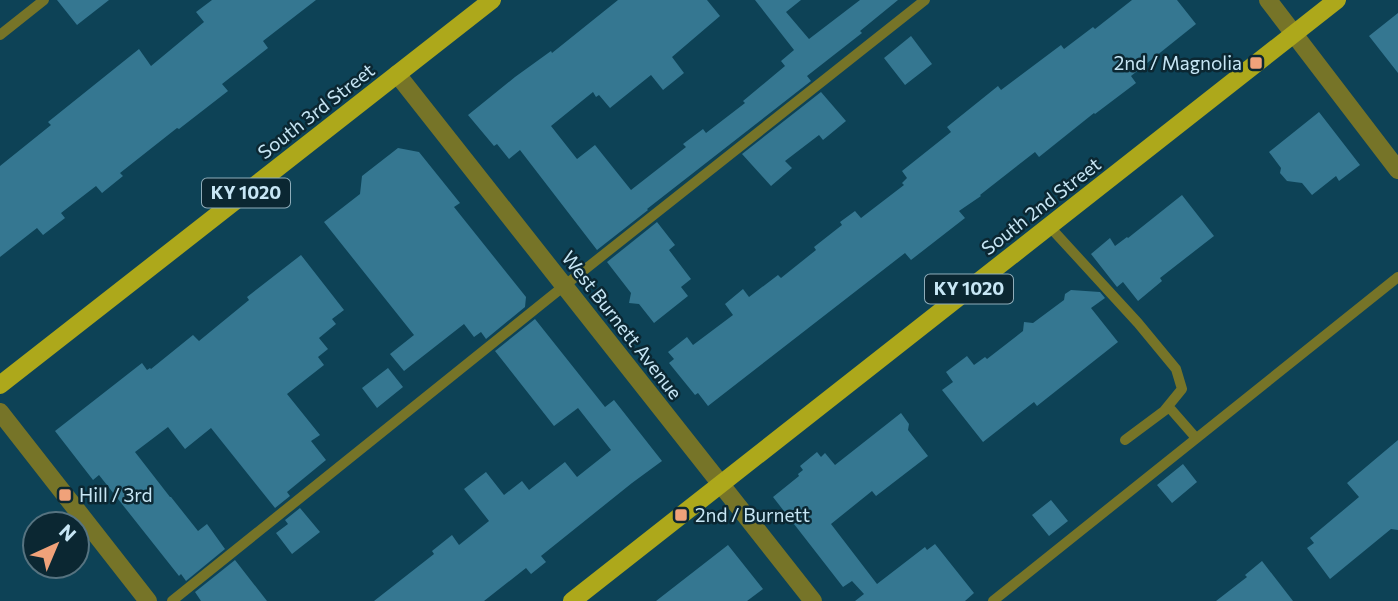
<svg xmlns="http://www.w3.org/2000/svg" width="1398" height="601" font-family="Commissioner,sans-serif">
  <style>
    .building { fill: #357791 }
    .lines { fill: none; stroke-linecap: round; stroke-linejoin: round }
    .service { stroke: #767428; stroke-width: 10 }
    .minor { stroke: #767428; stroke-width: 18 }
    .tertiary { stroke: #767428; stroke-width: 18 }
    .primary { stroke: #ada81b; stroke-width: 18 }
    .poi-dot { fill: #f0a27a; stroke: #0b2732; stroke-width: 2.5 }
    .labels { text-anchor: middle; stroke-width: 5; stroke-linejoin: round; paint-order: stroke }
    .shield { fill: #0b2732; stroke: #8fadba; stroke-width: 2 }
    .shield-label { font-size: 18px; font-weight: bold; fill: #c7e6f5 }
    .poi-label { font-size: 19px; fill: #c7e6f5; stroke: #0b2732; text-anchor: start }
    .street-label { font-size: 19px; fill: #c7e6f5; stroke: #0b2732 }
  </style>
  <rect width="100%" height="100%" fill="#0d4256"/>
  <path class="building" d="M57,0H109L77,25Z
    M212,0H316L263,41L268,48L222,84L228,91L179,129L177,128L120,173L123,176L102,193L96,186L61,213L65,218L43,235L37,228L0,257V166L51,125L48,122L139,49L151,66L204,22L196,12Z
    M618,0H707L720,16L672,57L684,73L663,90L651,75L610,108L599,95L596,97L593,92L551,126L577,159L595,145L631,190L686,147L683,144L703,129L706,133L745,103L743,101L785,66L781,61L794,50L755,0H801L786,12L809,39L860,0H898L860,31L862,33L807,76L811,81L647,209L648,210L597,250L520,150L509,159L497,144L494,146L468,115L515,77L551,51L552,53Z
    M1132,0H1177L1196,24L1131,76L1136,83L1095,114L1094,113L1039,157L1035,152L980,195L981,196L959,211L965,218L911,260L905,253L708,406L698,393L695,395L669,363L674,359L668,352L687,337L693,345L733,315L725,304L743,289L749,297L778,275L781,278L816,250L814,247L842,225L840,222L855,211L861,218L904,185L902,183L907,178L902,171L951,132L947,127L998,86L1001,90L1061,45L1064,49L1093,27L1095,29Z
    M1398,13V73L1369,36Z
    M911,36L932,64L905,85L884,58Z
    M821,92L846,121L823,140L819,135L785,161L792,168L771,186L742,154Z
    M1319,112L1360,165L1339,181L1336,176L1312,195L1302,183L1287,181L1280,173L1281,168L1269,152Z
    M398,148L419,152L460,203L454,207L526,297L525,307L486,339L481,332L474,337L464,324L404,371L390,354L414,335L324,222L360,194L362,176Z
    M1182,195L1214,236L1160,278L1162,281L1138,301L1123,282L1117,287L1091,254L1110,238L1115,246L1127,237L1128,238Z
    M657,222L675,245L669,250L691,279L681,287L688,296L654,323L639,304L629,303L631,293L607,262Z
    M301,255L344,310L332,319L336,324L319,338L328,349L318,357L324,365L287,394L320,435L311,441L326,460L287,492L290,496L275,508L211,428L185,449L168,427L135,452L170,497H171L198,531L207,524L225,549L186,581L181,574L179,576L99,475L93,480L55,431L142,363L147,370L150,368L151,369L193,335L199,341L249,300L247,297Z
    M1071,290L1100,292L1105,298L1091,308L1118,342L1037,406L1034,402L983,442L942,390L953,382L946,372L967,356L974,365L985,357L987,359L1023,331L1024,322L1033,323L1064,300L1065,294Z
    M535,319L605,407L614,400L662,461L632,483L541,556L546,562L531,574L526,568L484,601H374L434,554L432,551L452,535L459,545L489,521L464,489L486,472L504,495L522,481L529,490L565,462L577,477L611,450L578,408L554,426L495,351Z
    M388,368L403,387L377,408L362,388Z
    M901,413L909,424L908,430L928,456L876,496L872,491L831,524L877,584L925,547L927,550L935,544L974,593L965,601H855L864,594L852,581L843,587L773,497L799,476L798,474L803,470L800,466L817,452L821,457L825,453L835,465Z
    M1398,440V530L1391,529L1330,579L1307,548L1314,543L1310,538L1359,497L1347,483Z
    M1183,464L1197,482L1172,503L1157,485Z
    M1051,500L1068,521L1049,536L1032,515Z
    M300,508L320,532L292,554L276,533L288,524L285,520Z
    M728,545L763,589L747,601H656Z
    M235,560L267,601H201L195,592Z
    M1262,561L1293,601H1216L1247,577L1245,575Z"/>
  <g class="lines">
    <path class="service" d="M0,35L44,0
      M1049,226L1138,323L1176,369L1182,389L1164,411L1125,440
      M1168,406L1196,438
      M172,601L564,286L925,0
      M993,601L1398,277"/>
    <path class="minor" d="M397,74L813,601"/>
    <path class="tertiary" d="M1268,0L1398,170
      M0,412L148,601"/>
    <path class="primary" d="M0,385L492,0
      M572,601L1337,0"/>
  </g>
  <g class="poi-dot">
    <rect x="1249" y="56" width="14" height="14" rx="3.5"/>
    <rect x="58" y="488" width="14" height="14" rx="3.5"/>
    <rect x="674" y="508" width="14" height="14" rx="3.5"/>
  </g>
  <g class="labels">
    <g class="shield">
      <rect x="202" y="178.5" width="88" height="29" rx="5"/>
      <rect x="925" y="274.5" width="88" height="29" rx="5"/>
    </g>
    <g class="shield-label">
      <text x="246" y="199">KY 1020</text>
      <text x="969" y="295">KY 1020</text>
    </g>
    <g class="poi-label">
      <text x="1242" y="70" text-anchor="end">2nd / Magnolia</text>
      <text x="79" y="502">Hill / 3rd</text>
      <text x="695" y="522">2nd / Burnett</text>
    </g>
    <g class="street-label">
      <text transform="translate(316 111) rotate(-38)" y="7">South 3rd Street</text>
      <text transform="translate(1041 206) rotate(-38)" y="7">South 2nd Street</text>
      <text transform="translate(622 325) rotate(52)" y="7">West Burnett Avenue</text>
    </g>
  </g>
  <g transform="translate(56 545) rotate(44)"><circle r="33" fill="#0b2732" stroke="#567380" stroke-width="2"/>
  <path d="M0-5L12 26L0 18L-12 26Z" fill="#f0a27a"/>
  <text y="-10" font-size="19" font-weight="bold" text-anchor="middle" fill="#c7e6f5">N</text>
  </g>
</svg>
